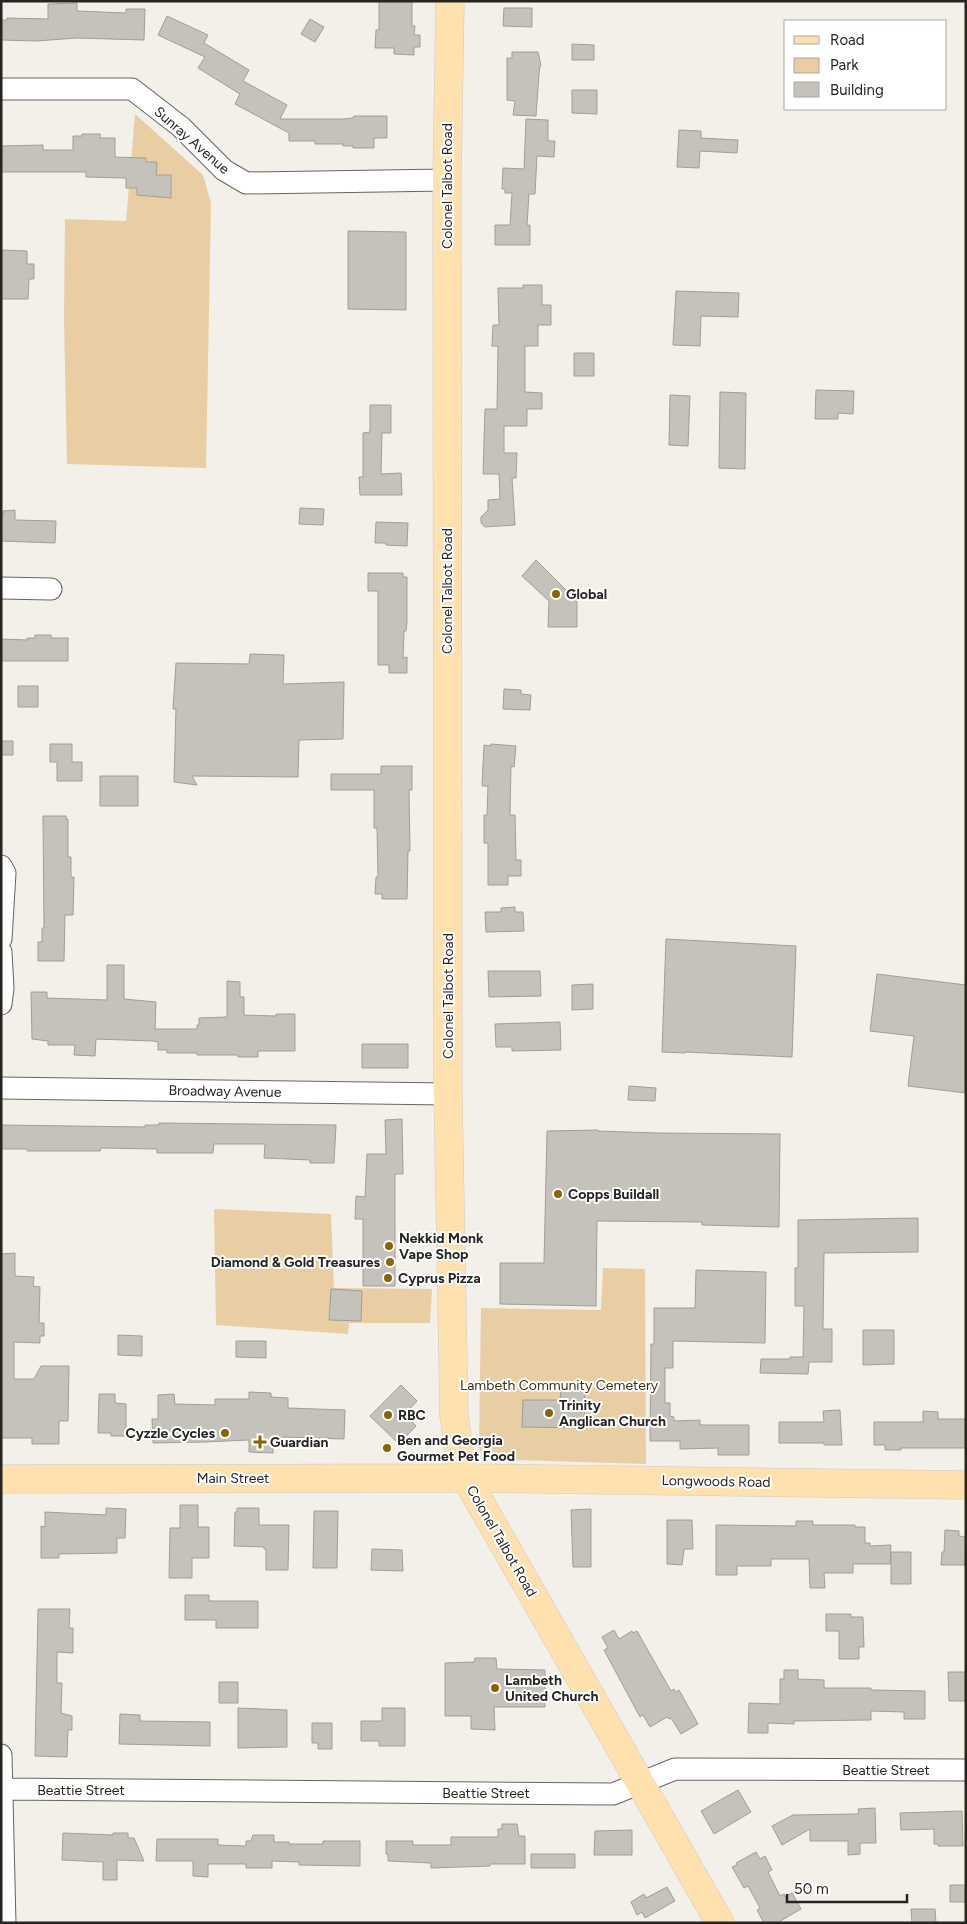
<svg xmlns="http://www.w3.org/2000/svg" width="967" height="1924" font-family="Figtree,sans-serif">
  <style>
    .green { fill: #e9cea3 }
    .building { fill: #c5c1bb; stroke: #a19d97 }
    .lines { fill: none; stroke-linecap: round; stroke-linejoin: round }
    .minor-casing { stroke: #68655f; stroke-width: 23 }
    .major-casing { stroke: #cbcbca; stroke-width: 29 }
    .minor { stroke: #fff; stroke-width: 21 }
    .major { stroke: #fee1af; stroke-width: 28 }
    .poi-dot { fill: #8c6304; stroke: #fff; stroke-width: 2 }
    .labels { text-anchor: middle; stroke-width: 4; stroke-linejoin: round; paint-order: stroke }
    .street-label { font-size: 14px; fill: #272523; stroke: #fff }
    .poi-label { font-size: 14px; font-weight: bold; fill: #272523; stroke: #fff; text-anchor: start }
    .park-label { font-size: 14px; fill: #3e2d0f; stroke: #fff }
  </style>
  <rect width="100%" height="100%" fill="#f3efe9"/>
  <path class="green" d="M135,114L203,175L211,203L206,468L67,464L64,320L65,219L126,221Z
    M214,1209L331,1214L334,1288L432,1289L430,1323H349L348,1334L216,1325Z
    M603,1268L645,1269L646,1464L484,1459L479,1448L481,1308L601,1310Z"/>
  <path class="building" d="M379,1H412V26H415L414,35H420V47H414V55L394,54V48H375L376,30H379Z
    M77,3V11L126,13V9H145L144,40L77,38L36,41L1,40V20H7V18L48,19V4Z
    M504,8H532V27L503,26Z
    M167,16L208,35L204,43L249,70L243,81L287,105L280,119H343L353,118L354,116H387V138H374V148H353V146H343V144H315V141H289V133L235,104L240,94L198,68L205,57L158,35Z
    M310,19L324,27L315,42L301,34Z
    M572,44L594,45V60H572Z
    M512,52H538L541,66H540L539,74L536,116L513,115L515,101L507,100V58H512Z
    M572,90H597V114L572,113Z
    M526,119L548,120V141H555L554,157L537,156L535,194H529L527,225H530V245H495V225H510L512,193H505V189H502L503,168L524,169Z
    M679,130L701,131V138L738,140L737,153L700,151L699,168L677,167Z
    M82,134H100V138H115V157L146,158V162H157L156,175H171V198L137,195V188H126V178L86,177V172H1V146L43,145V150H73V136H82Z
    M348,231L406,232V310L348,309Z
    M1,250L27,251V264H34V279H29L28,299H1Z
    M523,285H542V305H551V325H538V346H525V392L542,393V409H527V426H504V453H517L516,478H512L515,525L485,527L481,523V517L488,510V500L500,499L499,474H483L485,409H497L498,346H492L493,325H499L498,288H523Z
    M676,291L739,293L738,317L701,316L700,346L673,345Z
    M574,353H594V376H574Z
    M816,390L854,391L853,414L838,413V419H815Z
    M720,392L746,393L745,469L719,468Z
    M670,395L690,396L688,446L669,445Z
    M370,405H391V433H382L381,474L401,473L402,495H360L359,477H363V433L370,432Z
    M300,508L324,509L323,525L299,524Z
    M15,510V520L56,521L55,543L1,541V516H3V511Z
    M376,522L408,523L407,546L386,545V543H375Z
    M536,560L577,601V627H548L549,601L522,576Z
    M368,573H403V577H407V622L406,631H404L403,658L407,657V673H389V665H378V591H368Z
    M35,635H51V638H68V661H1V639L27,640V638H35Z
    M250,654L284,655L283,684L344,682L343,739L299,740L298,777L192,776L197,785L174,782L176,709H173L176,663L249,664Z
    M18,686H38V707H18Z
    M504,689L521,690V694L531,695L530,710L503,709Z
    M1,741H13V755H1Z
    M50,744H72V762H82V781H57V762H50Z
    M491,744L516,746L514,767L511,766L510,815H515L516,860H521V876H508V885H488V843H484V815H487L488,786H482L483,765L484,745L491,746Z
    M381,766H412V790H409L410,851H408L407,899H382V894H375L376,877H378L377,828H374V790H331V774H381Z
    M100,776H138V806H100Z
    M43,816H66V819H68V857H71V877H74L73,915H65L64,961H38V942H42V928H44Z
    M515,907V912H523L524,931L486,932L485,912H501V908Z
    M666,939L796,946L792,1057L685,1052V1053L662,1052Z
    M107,965H124V999L156,1002L155,1029H197V1025H199V1018L227,1017V981L240,982V997H244V1015L276,1016V1014H295V1051H258V1057H238V1055H197V1053H167V1050H158V1042L153,1041L96,1039L95,1056L74,1055L75,1045H48V1041L32,1039L31,992H47V998L107,1000Z
    M488,971H540L541,996L489,997Z
    M877,974L966,985V1093L908,1086L914,1036L870,1031Z
    M593,984V1009L572,1010V985Z
    M560,1022L561,1050L512,1051V1047H496L495,1024Z
    M362,1044H408V1068H362Z
    M629,1086L656,1088L655,1101L628,1100Z
    M402,1119L403,1174H395V1286H363V1219H355L356,1196L365,1197L367,1154H386L385,1120Z
    M159,1123L336,1125L334,1163H310V1160L264,1158L265,1144H214L213,1153H157V1149L101,1148L100,1151H27V1149H1V1125L145,1127V1125H159Z
    M598,1130V1131L657,1133L780,1134L779,1227L702,1225V1222L597,1221L596,1306L500,1304V1263H544L547,1131Z
    M918,1218V1252L824,1253L823,1329H832V1362H809L808,1374L760,1373L761,1359H790V1357H803L804,1306H795V1268H798V1220Z
    M15,1253V1276L34,1277L33,1286L40,1287L39,1323H44V1336H40V1343L14,1342V1379H34L41,1366H69L68,1421H59V1444H32V1438H1V1254Z
    M696,1270L766,1272L765,1343L673,1341V1368H665V1403H670V1416L674,1417V1421L700,1420V1425H749V1455H718V1448L680,1449V1441H650L651,1344H654V1308H695Z
    M331,1289L362,1291L361,1321L329,1320Z
    M863,1330H894V1364L863,1365Z
    M118,1335L142,1336V1356L118,1355Z
    M236,1341H266V1358L236,1357Z
    M401,1385L417,1401L405,1414L416,1426L399,1444L370,1416Z
    M561,1390H585L584,1428L522,1427L523,1400H560Z
    M249,1392L271,1393V1397L288,1398V1408L345,1410L344,1439L284,1437V1439H273V1453L249,1452V1440L205,1442L153,1443L152,1419H158V1395L174,1394L175,1404L215,1405V1399H249Z
    M99,1394H115V1403L126,1404V1436H111V1433H98Z
    M840,1410L842,1445H824V1443H779V1422H824L823,1411Z
    M923,1411L938,1412V1419H966V1448H901V1450H885V1445H874V1422H923Z
    M180,1505H198V1527H209V1558H192V1578H169L170,1528H180Z
    M106,1508L126,1509L125,1538H117V1553L59,1554V1558H41V1526L45,1527V1512L106,1515Z
    M237,1508H259V1525H289L288,1570H266V1549H264V1547L234,1546L235,1512H237Z
    M591,1509V1567H573L571,1510Z
    M314,1511H338L337,1568H313Z
    M667,1520H692L693,1549H684L682,1565L667,1564Z
    M796,1521H813V1525H855V1527H865V1543H870V1546L891,1545L890,1564H853V1573H824L825,1588H810L809,1559H771V1566H737V1575H716V1525L796,1526Z
    M945,1530L959,1531V1536L966,1537L965,1565H941L942,1552H944Z
    M372,1549L402,1550L403,1571L371,1570Z
    M891,1552H911V1584H891Z
    M185,1595H209V1601H258V1628H216V1620H185Z
    M38,1609H70L69,1628H73V1653L57,1652V1683H62L61,1713L72,1716V1730H68L67,1757L35,1756Z
    M826,1614H851V1617H863L864,1647H859V1659H839V1631H826Z
    M614,1630L619,1639L632,1631L633,1633L637,1631L671,1691L674,1689L676,1692L679,1690L698,1724L681,1734L671,1718L669,1719L667,1717L650,1727L643,1715L640,1717L604,1650L608,1648L602,1637Z
    M475,1658H496L497,1669L545,1670V1707H494L495,1730L471,1729V1716H445V1663L474,1662Z
    M784,1670H798V1679L824,1680V1688H871V1690L925,1691V1719H904V1712L871,1711V1720L794,1721V1724L768,1723V1733H748L749,1703L780,1704V1679H784Z
    M948,1672H966V1701H949Z
    M219,1682H238V1703H219Z
    M238,1708L287,1710V1747L238,1748Z
    M382,1708H405V1746H379V1741H361V1721H382Z
    M120,1714L140,1715V1721L210,1722V1746L119,1744Z
    M312,1723H332V1749H318V1743H312Z
    M738,1790L751,1812L714,1834L701,1811Z
    M875,1808L876,1843H860V1854L848,1855V1841H810V1829L782,1845L772,1826L793,1815L856,1814L859,1813L858,1809Z
    M962,1811L963,1846H938V1844H934V1829L901,1830L900,1813Z
    M502,1824H517L519,1836H525V1864H490V1866L431,1868V1863L388,1861V1854H386V1841H413V1845H451V1837H498V1829H502Z
    M632,1830V1855H594L595,1831Z
    M63,1833L113,1835V1833H128V1838H134L144,1861L117,1860V1880H103V1862L62,1860Z
    M253,1835H274V1842H289V1844H323V1841H360V1866L299,1865V1862L272,1861V1868H246V1864H208V1877L193,1876V1861H156L157,1839H218V1845L246,1846V1841H251Z
    M756,1852L760,1859L765,1856L772,1870L768,1872L780,1896L784,1894L785,1897L792,1893L801,1909L777,1923H764L757,1910L760,1908L748,1886L744,1888L732,1867L737,1865L736,1863Z
    M531,1854H575V1868H531Z
    M950,1885H966V1902H950Z
    M667,1887L675,1901L645,1918L642,1912L637,1915L631,1902L644,1894L646,1898Z
    M911,1909H935L936,1923H912Z"/>
  <g class="lines">
    <defs>
      <path id="minor" d="M1,89H132L181,127L224,170L246,183L447,180
        M1,588L51,589
        M1,866L5,873L1,939
        M1,952L3,988L1,1004
        M1,1088L448,1094
        M1,1755L5,1923
        M1,1789L613,1794L675,1769L966,1770"/>
      <path id="major" d="M450,1L447,180L448,1094L454,1416L460,1457L466,1478L720,1923
        M1,1479L466,1478L966,1485"/>
    </defs>
    <use href="#minor" class="minor-casing"/>
    <use href="#major" class="major-casing"/>
    <use href="#minor" class="minor"/>
    <use href="#major" class="major"/>
  </g>
  <g class="poi-dot">
    <circle cx="556" cy="594" r="5"/>
    <circle cx="558" cy="1194" r="5"/>
    <circle cx="389" cy="1246" r="5"/>
    <circle cx="390" cy="1262" r="5"/>
    <circle cx="388" cy="1278" r="5"/>
    <circle cx="549" cy="1413" r="5"/>
    <circle cx="388" cy="1415" r="5"/>
    <circle cx="225" cy="1433" r="5"/>
    <path d="M257.5 1434.5h5v5h5v5h-5v5h-5v-5h-5v-5h5z"/>
    <circle cx="387" cy="1448" r="5"/>
    <circle cx="495" cy="1688" r="5"/>
  </g>
  <g class="labels">
    <g class="street-label">
      <text transform="translate(192 140) rotate(41)" y="5">Sunray Avenue</text>
      <text transform="translate(447 186) rotate(-90)" y="5">Colonel Talbot Road</text>
      <text transform="translate(447 591) rotate(-90)" y="5">Colonel Talbot Road</text>
      <text transform="translate(448 996) rotate(-90)" y="5">Colonel Talbot Road</text>
      <text transform="translate(225 1091) rotate(1)" y="5">Broadway Avenue</text>
      <text x="233" y="1483">Main Street</text>
      <text transform="translate(716 1481) rotate(1)" y="5">Longwoods Road</text>
      <text transform="translate(502 1541) rotate(60)" y="5">Colonel Talbot Road</text>
      <text x="886" y="1775">Beattie Street</text>
      <text x="81" y="1795">Beattie Street</text>
      <text x="486" y="1798">Beattie Street</text>
    </g>
    <g class="poi-label">
      <text x="566" y="599">Global</text>
      <text x="568" y="1199">Copps Buildall</text>
      <text x="399" y="1243">Nekkid Monk<tspan x="399" dy="16">Vape Shop</tspan></text>
      <text x="380" y="1267" text-anchor="end">Diamond &amp; Gold Treasures</text>
      <text x="398" y="1283">Cyprus Pizza</text>
      <text x="559" y="1410">Trinity<tspan x="559" dy="16">Anglican Church</tspan></text>
      <text x="398" y="1420">RBC</text>
      <text x="215" y="1438" text-anchor="end">Cyzzle Cycles</text>
      <text x="397" y="1445">Ben and Georgia<tspan x="397" dy="16">Gourmet Pet Food</tspan></text>
      <text x="270" y="1447">Guardian</text>
      <text x="505" y="1685">Lambeth<tspan x="505" dy="16">United Church</tspan></text>
    </g>
    <g class="park-label">
      <text x="559" y="1390">Lambeth Community Cemetery</text>
    </g>
  </g>
  <rect width="967" height="1924" fill="none" stroke="#272523" stroke-width="5"/>
  <rect x="784" y="20" width="162" height="90" fill="#ffffff" stroke="#a9a8a7"/>
  <rect x="794" y="36" width="25" height="8" fill="#fee1af" stroke="#a9a8a7"/>
  <text x="830" y="45" font-size="15" fill="#272523">Road</text>
  <rect x="794" y="58" width="25" height="15" fill="#e9cea3" stroke="#a9a8a7"/>
  <text x="830" y="70" font-size="15" fill="#272523">Park</text>
  <rect x="794" y="82" width="25" height="15" fill="#c5c1bb" stroke="#a9a8a7"/>
  <text x="830" y="95" font-size="15" fill="#272523">Building</text>
  <path d="M787 1894v8h120v-8" fill="none" stroke="#272523" stroke-width="2.5"/>
  <text x="794" y="1894" font-size="15" fill="#272523" stroke="#ffffff" stroke-width="4" paint-order="stroke">50 m</text>
</svg>
